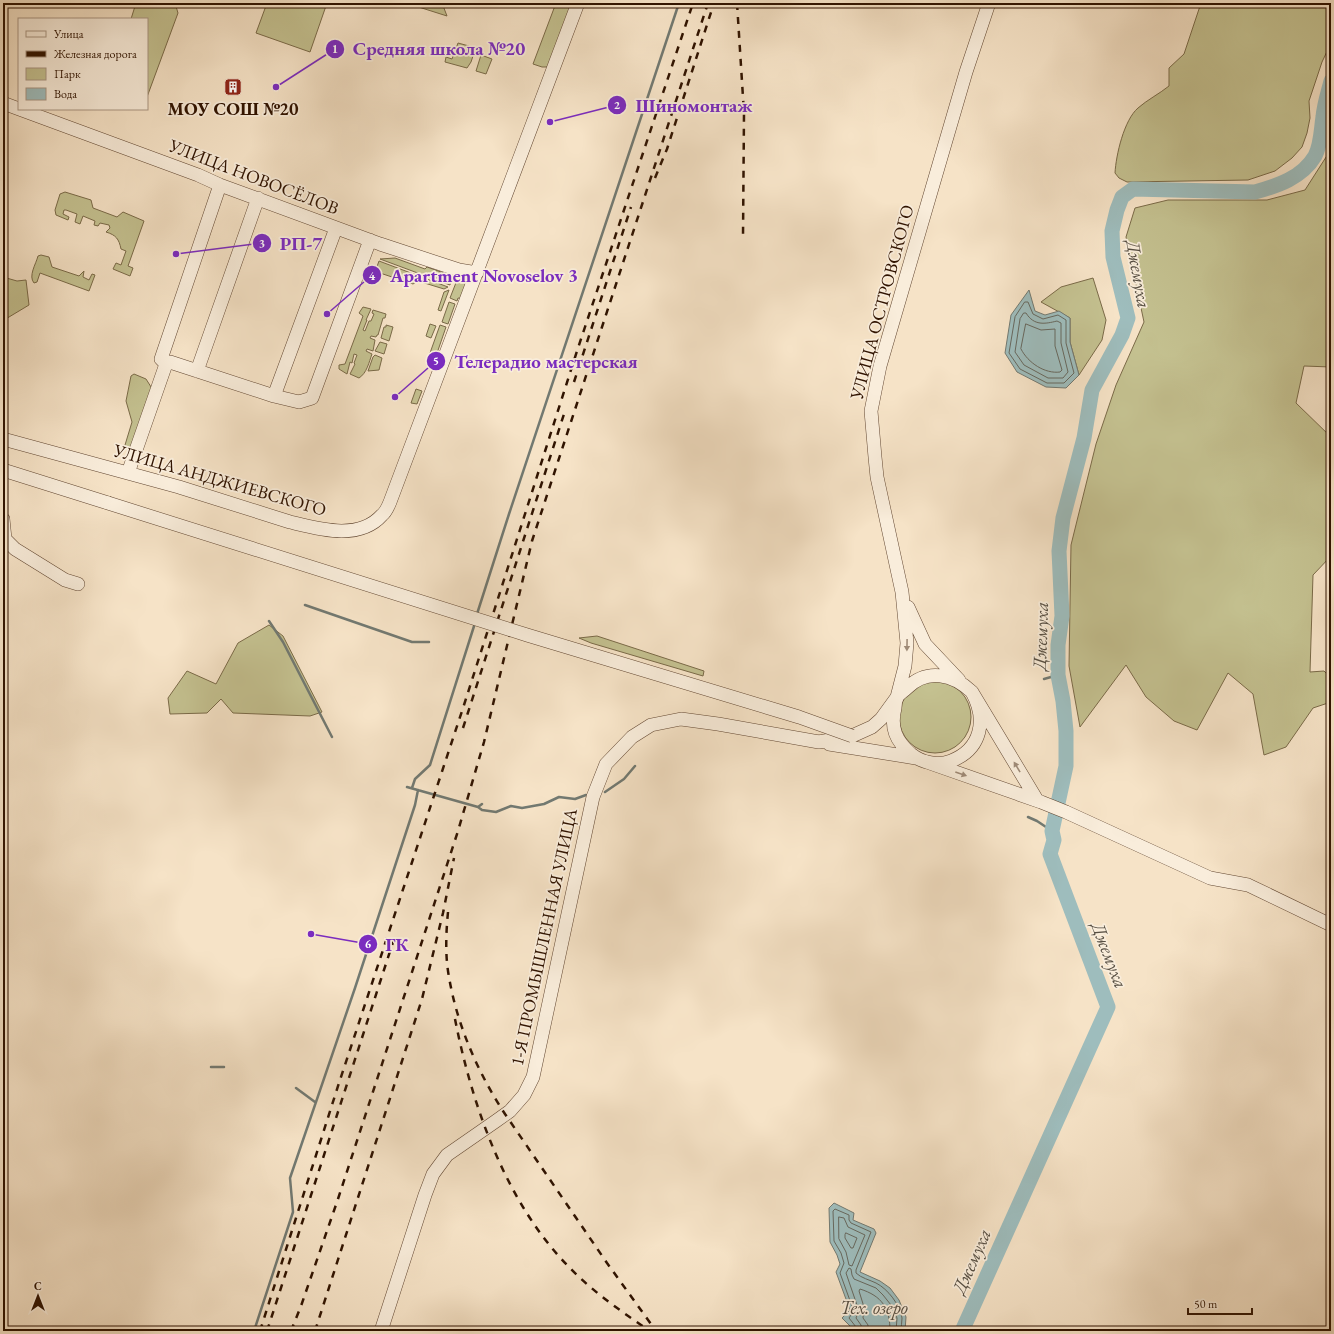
<svg xmlns="http://www.w3.org/2000/svg" width="1334" height="1334" font-family="'EB Garamond',serif">
  <style>
    .green { fill: #c4c190; stroke: #7a6a48 }
    .water { fill: #9ebdbd; stroke: #727971 }
    .lines { fill: none; stroke-linecap: round; stroke-linejoin: round }
    .shore { stroke: #67685e; stroke-width: 1 }
    .stream { stroke: #727971; stroke-width: 2.5 }
    .river { stroke: #9ebdbd; stroke-width: 15 }
    .minor-casing { stroke: #624732; stroke-width: 14 }
    .minor { stroke: #f9eddb; stroke-width: 13 }
    .rail { stroke: #301300; stroke-width: 2.5; stroke-dasharray: 7 7; stroke-linecap: butt }
    .minor-bridge-casing { stroke: #624732; stroke-width: 14; stroke-linecap: butt }
    .minor-bridge { stroke: #f9eddb; stroke-width: 13 }
    .oneway { fill: #9f8b78 }
    .labels { text-anchor: middle; stroke-width: 3.5; stroke-linejoin: round; paint-order: stroke }
    .poi-label { font-size: 18px; font-weight: bold; fill: #301300; stroke: #f9eddb }
    .street-label { font-size: 18px; fill: #301300; stroke: #f9eddb }
    .water-label { font-size: 19px; font-style: italic; fill: #564e42; stroke: #f9eddb }
    .leader { fill: none; stroke: #7b2cbf; stroke-width: 1.5 }
    .callout-dot { fill: #7b2cbf; stroke: #f9eddb; stroke-width: 1.5 }
    .mark-label { font-size: 12px; text-anchor: middle; font-weight: bold; fill: #fff }
    .callout-label { font-size: 19px; text-anchor: middle; font-weight: bold; fill: #7b2cbf; stroke: #f9eddb; stroke-width: 3.5; stroke-linejoin: round; paint-order: stroke }
  </style>
  <rect width="100%" height="100%" fill="#f6e3c7"/>
  <filter id="stains"><feTurbulence type="fractalNoise" baseFrequency=".005" numOctaves="4"/><feColorMatrix values="0 0 0 0 .2 0 0 0 0 .09 0 0 0 0 .02 0 0 0 .5 -.17"/></filter>
  <radialGradient id="worn" r=".72"><stop offset=".6" stop-color="#630" stop-opacity="0"/><stop offset="1" stop-color="#630" stop-opacity=".3"/></radialGradient>
  <path class="green" d="M136,3H175L178,13L147,97V19H131Z
    M267,3H327L310,52L256,33Z
    M406,3H442L447,16Z
    M556,3H574L548,67H542L533,64Z
    M1201,3H1331V43L1322,62L1309,101L1310,118L1307,133L1302,147L1292,158L1275,171L1248,180L1127,182L1119,178L1115,173C1116,155 1124,120 1138,108C1147,100 1159,94 1169,86V68L1184,54Z
    M458,43L469,46L474,53L471,62L467,68L445,62L446,57L452,59Z
    M481,55L492,59L486,74L476,71Z
    M1331,143V367L1304,366L1296,403L1331,437V556L1313,575L1310,672L1324,671L1331,678V702L1313,708L1286,747L1264,755L1253,694L1228,673L1197,730L1174,721L1146,697L1126,665L1080,727L1069,666L1071,545L1096,444L1116,385L1144,322L1126,237L1135,208L1168,200H1267L1305,190L1328,154Z
    M65,192L91,200L93,208L117,217L123,212L144,221L128,266L133,268L130,276L113,269L116,263L121,265L126,251L121,249C119,239 116,235 106,232L110,228L109,225L100,223L98,226L94,225L95,221L83,216L80,224L75,222L77,214L66,210H64L63,214L69,217L68,220L56,215L55,210L60,194Z
    M41,255L49,257L52,267L79,276L84,271L83,277L89,280L92,274L95,275L89,291L40,273L37,282L34,283C28,276 36,264 38,256Z
    M395,258L425,269L427,267L452,276L450,285L380,259Z
    M379,261L448,287L444,289L418,281L413,284L380,273L378,276L374,275Z
    M459,275L465,277L468,281L463,299L458,298L457,301L450,298Z
    M3,277L17,281L26,280L29,305L4,320L3,319Z
    M1093,278L1106,320L1102,340L1079,375L1070,342V318L1041,302L1061,287Z
    M449,290L441,311L438,310L444,292Z
    M449,302L455,304L448,324L442,322Z
    M363,307L371,309L366,320H367L363,330L365,331L369,321H371L374,314L372,313L373,310L386,314L385,318H383L378,335H377L376,337L371,336L370,338L375,340L373,351L367,349L366,351L372,354C369,362 367,373 359,378L350,374L355,364L354,363L357,355L354,354L352,363L350,362L347,374L339,369V365L345,364L363,316L359,313Z
    M430,324L436,326L431,338L426,336Z
    M386,325L393,327L389,341L381,338L384,327H386Z
    M440,325L446,327L434,362L430,353Z
    M380,342L387,344L384,354L375,351Z
    M375,355L382,358L379,370L368,371L373,357Z
    M134,374L146,379L153,390L131,453L125,445L132,422L126,401L131,376Z
    M416,389L422,391L417,404L411,403Z
    M269,625L283,636L322,712L310,716L233,713L221,699L207,713L170,714L168,698L187,671L216,684L238,643Z
    M597,636L704,671L703,676L591,643L579,638Z
    M899 717a36 36 0 1 1 72 0a36 36 0 1 1-72 0Z"/>
  <path class="water" d="M1029,290L1035,311L1045,315L1059,311L1070,318V342L1079,375L1066,388L1046,387L1017,372L1005,353L1011,315Z
    M834,1203L854,1213L853,1220L874,1229L876,1233L860,1272L880,1281L890,1288L899,1300L906,1317L905,1331H855L842,1318L850,1310L836,1272L840,1264L837,1255L830,1242L829,1208Z"/>
  <g class="lines">
    <path class="shore" d="M1025,302H1028L1033,314L1043,319L1058,315L1066,320V343L1074,373L1064,383H1047L1020,369L1009,353L1015,317Z
      M1024,313H1026C1034,326 1045,324 1057,321L1061,323V343L1068,372L1063,378H1048L1024,365L1015,352L1020,319Z
      M1026,324L1041,330L1055,329V346L1062,370L1060,372C1045,374 1028,363 1021,349Z
      M839,1217L844,1218L848,1227L865,1235L852,1266L849,1265L846,1252L839,1239Z
      M846,1233L857,1238L853,1248H851L845,1238V1235Z
      M857,1331L856,1327L849,1318L853,1312V1309L840,1273L844,1263L841,1253L834,1241L833,1211L835,1209L849,1215V1220L851,1223L871,1232L856,1270V1273C861,1278 870,1280 876,1283C888,1289 900,1305 902,1318C902,1322 901,1327 901,1331
      M862,1331L861,1325L856,1318L858,1313V1308L846,1273L849,1268L851,1269L852,1275L854,1279L876,1288L883,1295L891,1305L897,1318L896,1331
      M868,1331V1325L863,1318L864,1307L859,1291L860,1289C882,1296 890,1308 890,1331"/>
    <path class="stream" d="M305,605L412,642H429
      M477,614L509,514L679,3
      M269,621L283,642L332,737
      M1044,679L1058,675
      M407,787L478,807L482,804
      M412,788L415,779L430,765L475,623
      M605,792L624,779L635,766
      M478,807L482,810L496,812L511,806L522,808L544,804L559,797L575,799L586,795
      M1028,817L1037,821L1052,831
      M211,1067H224
      M296,1088L315,1102
      M254,1331L293,1212L290,1178L355,988L415,805L418,790"/>
    <path class="river" d="M962,1331L1108,1007L1050,854L1054,840L1052,831L1066,766V731L1063,701L1058,675V645L1062,616L1059,551L1063,518L1084,438L1092,390L1122,335L1128,318L1113,257L1112,231L1117,210L1122,197L1133,189L1255,192C1277,186 1302,178 1315,156C1321,145 1321,130 1323,117C1324,105 1328,93 1331,81"/>
    <defs>
      <path id="minor" d="M3,103L19,109
        M19,109L198,175L220,185L380,244L459,270L477,273
        M336,228L274,396L299,402L312,398L370,240
        M166,364L161,359L220,185
        M197,371L258,198
        M3,439L179,487L290,522C319,529 359,541 382,515C386,512 388,507 390,502L578,3
        M3,470L108,503
        M128,473L166,364L170,362L274,396
        M3,519L5,539L15,549L65,580L78,584
        M908,607L925,644L959,680
        M972,692C987,719 982,749 951,761C938,766 922,763 911,754C896,741 890,728 895,708C895,705 896,699 898,696C900,693 904,691 907,688C927,668 953,674 972,692L1037,800
        M829,744L916,758
        M924,761L1041,802L1066,812L1210,878L1248,885L1331,925
        M381,1331L425,1195L433,1174L447,1155L496,1121L510,1111L524,1095L533,1077L593,797L606,764L632,737L651,725L681,719L718,724L819,742L852,736L872,727L881,719L897,697L905,666L907,643L902,592L877,477L875,457L871,411L880,366L966,72L989,3"/>
    </defs>
    <use href="#minor" class="minor-casing"/>
    <use href="#minor" class="minor"/>
    <path class="rail" d="M737,3L744,113L743,237
      M655,178L667,149L714,3
      M574,382L631,207
      M463,728L564,414
      M448,912C446,933 445,956 449,977C457,1025 478,1073 505,1114L607,1263L651,1324
      M455,1019C472,1106 506,1203 569,1267C593,1292 622,1312 650,1331
      M260,1331L339,1083L464,705L578,348L693,3
      M267,1331L394,939
      M291,1331L301,1306L338,1199L458,831L484,742L532,541L708,3
      M315,1331L422,999L443,913L454,858"/>
    <defs>
      <path id="minor-bridge" d="M108,503L527,635L799,717L852,736"/>
    </defs>
    <use href="#minor-bridge" class="minor-bridge-casing"/>
    <use href="#minor-bridge" class="minor-bridge"/>
  </g>
  <defs><path id="oneway-solid" d="M-6-.8H1V-3.2L6.5 0L1 3.2V.8H-6Z"/></defs>
  <g class="oneway">
    <use href="#oneway-solid" transform="translate(907 645) rotate(91)"/>
    <use href="#oneway-solid" transform="translate(1017 767) rotate(-121)"/>
    <use href="#oneway-solid" transform="translate(961 774) rotate(19)"/>
  </g>
  <defs>
    <symbol id="building-square" viewBox="-11 -11 22 22"><rect x="-9" y="-9" width="18" height="18" rx="4" fill="#8f2418" stroke="#f9eddb"/><path d="M-4-6H4V6H1V3H-1V6H-4ZM-2.5-4.3h1.7v1.8h-1.7ZM.8-4.3h1.7v1.8H.8ZM-2.5-1h1.7V.8h-1.7ZM.8-1h1.7V.8H.8Z" fill="#fff"/></symbol>
  </defs>
  <g fill-rule="evenodd">
    <use href="#building-square" x="223" y="77" width="20" height="20"/>
  </g>
  <g class="labels">
    <g class="poi-label">
      <text x="233" y="115">МОУ СОШ №20</text>
    </g>
    <g class="street-label">
      <text transform="translate(254 177) rotate(21)" y="6">УЛИЦА НОВОСЁЛОВ</text>
      <text transform="translate(882 302) rotate(-75)" y="6">УЛИЦА ОСТРОВСКОГО</text>
      <text transform="translate(220 480) rotate(16)" y="6">УЛИЦА АНДЖИЕВСКОГО</text>
      <text transform="translate(544 937) rotate(-78)" y="6">1-Я ПРОМЫШЛЕННАЯ УЛИЦА</text>
    </g>
    <g class="water-label">
      <text transform="translate(1139 274) rotate(80)" y="7">Джемуха</text>
      <text transform="translate(1040 636) rotate(-88)" y="7">Джемуха</text>
      <text transform="translate(1110 955) rotate(69)" y="7">Джемуха</text>
      <text transform="translate(971 1261) rotate(-66)" y="7">Джемуха</text>
      <text x="874" y="1314">Тех. озеро</text>
    </g>
  </g>
  <path class="leader" d="M276 87L335 49M550 122L617 105M176 254L262 243M327 314L372 275M395 397L436 361M311 934L368 944"/>
  <g class="callout-dot">
    <circle cx="276" cy="87" r="4"/>
    <circle cx="550" cy="122" r="4"/>
    <circle cx="176" cy="254" r="4"/>
    <circle cx="327" cy="314" r="4"/>
    <circle cx="395" cy="397" r="4"/>
    <circle cx="311" cy="934" r="4"/>
    <circle cx="335" cy="49" r="10"/>
    <circle cx="617" cy="105" r="10"/>
    <circle cx="262" cy="243" r="10"/>
    <circle cx="372" cy="275" r="10"/>
    <circle cx="436" cy="361" r="10"/>
    <circle cx="368" cy="944" r="10"/>
  </g>
  <g class="mark-label">
    <text x="335" y="53">1</text>
    <text x="617" y="109">2</text>
    <text x="262" y="247">3</text>
    <text x="372" y="280">4</text>
    <text x="436" y="365">5</text>
    <text x="368" y="948">6</text>
  </g>
  <g class="callout-label">
    <text x="439" y="55">Средняя школа №20</text>
    <text x="694" y="112">Шиномонтаж</text>
    <text x="301" y="250">РП-7</text>
    <text x="484" y="282">Apartment Novoselov 3</text>
    <text x="546" y="368">Телерадио мастерская</text>
    <text x="397" y="951">ГК</text>
  </g>
  <rect width="1334" height="1334" fill="none" stroke="#f6e3c7" stroke-width="16"/>
  <rect x="4" y="4" width="1326" height="1326" fill="none" stroke="#301300" stroke-width="2"/>
  <rect x="8" y="8" width="1318" height="1318" fill="none" stroke="#301300"/>
  <rect x="18" y="18" width="130" height="92" fill="#f9eddb" stroke="#a99683"/>
  <rect x="26" y="31" width="20" height="6" fill="#f9eddb" stroke="#a99683"/>
  <text x="54" y="38" font-size="12" fill="#301300">Улица</text>
  <rect x="26" y="51" width="20" height="6" fill="#301300" stroke="#a99683"/>
  <text x="54" y="58" font-size="12" fill="#301300">Железная дорога</text>
  <rect x="26" y="68" width="20" height="12" fill="#c4c190" stroke="#a99683"/>
  <text x="54" y="78" font-size="12" fill="#301300">Парк</text>
  <rect x="26" y="88" width="20" height="12" fill="#9ebdbd" stroke="#a99683"/>
  <text x="54" y="98" font-size="12" fill="#301300">Вода</text>
  <g transform="translate(38 1296)" stroke="#f9eddb" stroke-width="3" paint-order="stroke">
  <path d="M0-3L7 15L0 10L-7 15Z" fill="#301300"/>
  <text y="-6" font-size="11" font-weight="bold" text-anchor="middle" fill="#301300">С</text>
  </g>
  <path d="M1188 1308v6h64v-6" fill="none" stroke="#301300" stroke-width="2"/>
  <text x="1194" y="1308" font-size="12" fill="#301300" stroke="#f9eddb" stroke-width="3" paint-order="stroke">50 m</text>
  <rect width="100%" height="100%" filter="url(#stains)"/>
  <rect width="100%" height="100%" fill="url(#worn)"/>
</svg>
